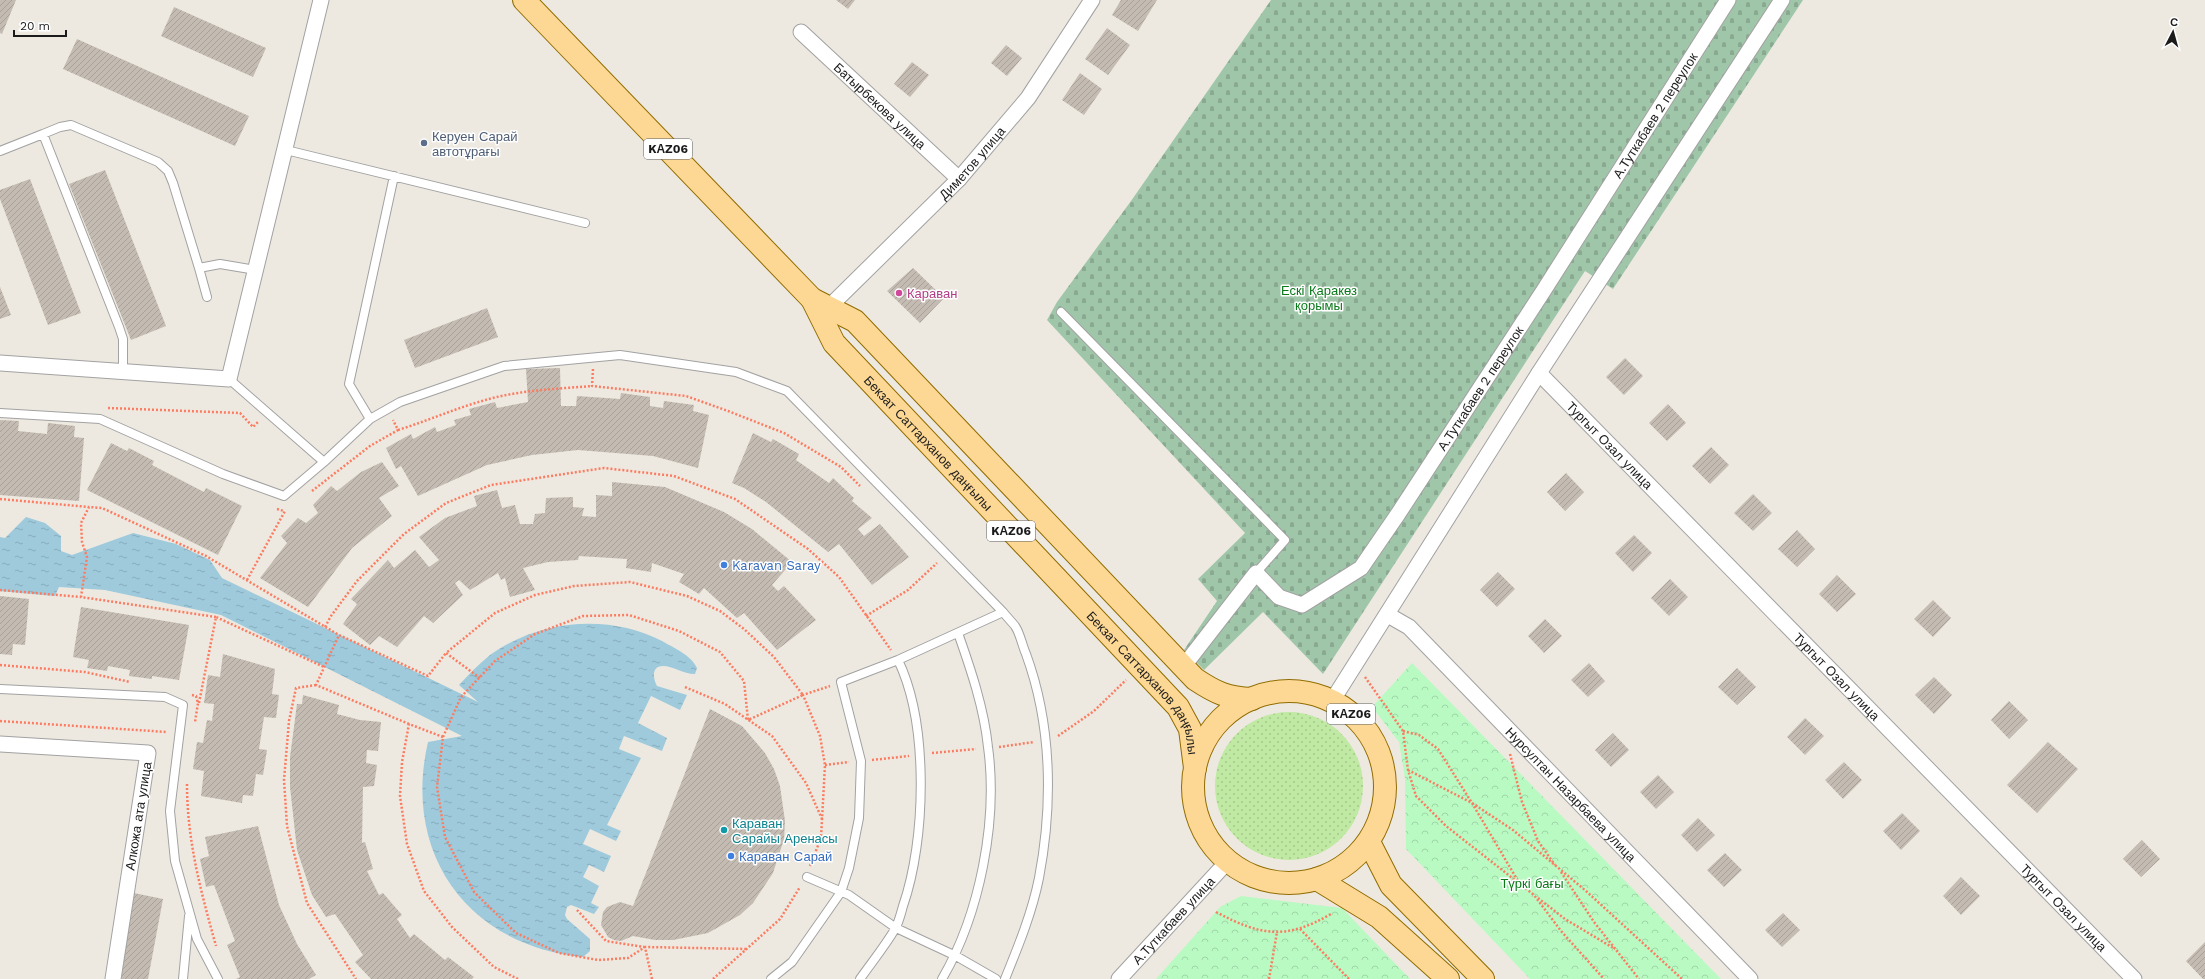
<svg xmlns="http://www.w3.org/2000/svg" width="2205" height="979" font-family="'Work Sans',sans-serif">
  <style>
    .grass { fill: url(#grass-dots) }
    .cemetery { fill: url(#cemetery-stones) }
    .park { fill: url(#park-crowns) }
    .water { fill: url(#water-ripples) }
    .building { fill: url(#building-hatch) }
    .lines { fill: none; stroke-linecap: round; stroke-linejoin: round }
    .lane-casing { stroke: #a2a2a2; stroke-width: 10 }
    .street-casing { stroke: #a2a2a2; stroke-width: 17 }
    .primary-casing { stroke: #916c00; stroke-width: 24 }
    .path { stroke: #fc7c61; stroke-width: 2.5; stroke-dasharray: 2 2; stroke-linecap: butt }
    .lane { stroke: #fff; stroke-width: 8 }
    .street { stroke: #fff; stroke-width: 15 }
    .primary { stroke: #fdd894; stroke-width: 22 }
    .service-dot { fill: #5c6f8a; stroke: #fff; stroke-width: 1.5 }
    .hotel-dot { fill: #d1479c; stroke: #fff; stroke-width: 1.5 }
    .shop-dot { fill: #3f7fe0; stroke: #fff; stroke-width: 1.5 }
    .culture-dot { fill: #0f9aa8; stroke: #fff; stroke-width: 1.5 }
    .labels { text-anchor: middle; stroke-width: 3; stroke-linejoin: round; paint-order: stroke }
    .shield { fill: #fff; stroke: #5f5f5f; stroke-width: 1 }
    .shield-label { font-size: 12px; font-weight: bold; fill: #1b1b1b }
    .street-label { font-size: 13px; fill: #1b1b1b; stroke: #fff }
    .service-label { font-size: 13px; fill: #4e5e75; stroke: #fff; text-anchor: start }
    .park-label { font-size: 13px; fill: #09791a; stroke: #fff }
    .hotel-label { font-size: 13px; fill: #b23c85; stroke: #fff; text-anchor: start }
    .shop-label { font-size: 13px; fill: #366cbe; stroke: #fff; text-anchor: start }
    .culture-label { font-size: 13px; fill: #0d838f; stroke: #fff; text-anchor: start }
  </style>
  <defs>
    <pattern id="grass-dots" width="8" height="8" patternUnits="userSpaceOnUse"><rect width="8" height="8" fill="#c0e9a3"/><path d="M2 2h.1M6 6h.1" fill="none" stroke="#a4c78c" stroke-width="1.8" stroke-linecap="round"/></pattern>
    <pattern id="cemetery-stones" width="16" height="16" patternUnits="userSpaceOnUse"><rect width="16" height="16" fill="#a0c6a9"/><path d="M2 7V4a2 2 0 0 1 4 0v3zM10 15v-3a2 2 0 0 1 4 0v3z" fill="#89aa91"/></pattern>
    <pattern id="park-crowns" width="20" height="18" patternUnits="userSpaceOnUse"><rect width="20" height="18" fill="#b9fac3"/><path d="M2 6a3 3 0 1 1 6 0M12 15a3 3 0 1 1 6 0" fill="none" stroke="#9ed6a7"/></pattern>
    <pattern id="water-ripples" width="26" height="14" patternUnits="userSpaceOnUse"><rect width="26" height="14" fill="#9ecadc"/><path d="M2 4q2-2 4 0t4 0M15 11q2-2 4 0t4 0" fill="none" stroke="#88adbc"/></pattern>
    <pattern id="building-hatch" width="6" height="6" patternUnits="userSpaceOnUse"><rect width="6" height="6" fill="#c4bcb3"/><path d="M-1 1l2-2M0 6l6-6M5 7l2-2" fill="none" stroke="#a8a199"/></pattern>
  </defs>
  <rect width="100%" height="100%" fill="#ede9e0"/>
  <path class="grass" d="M1215 786a74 74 0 1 1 148 0a74 74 0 1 1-148 0Z"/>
  <path class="cemetery" d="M1271,0H1803L1613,289L1585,271L1323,674L1263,612L1204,670L1184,650L1217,601L1198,579L1245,533L1047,320L1057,302L1131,201Z"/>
  <path class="park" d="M1412,663L1721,979H1530L1406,849L1405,779L1399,742L1372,707Z
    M1241,896L1342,908L1410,979H1156L1220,907Z"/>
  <path class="water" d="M26,517L45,523L61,536V551L72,555L133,533L176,544L210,560L222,578L478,702L459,685C469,674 479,664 490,655C538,620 609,613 662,641C674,648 691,655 697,668L695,674C683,674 673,666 663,666C651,666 653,679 657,686L687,695L680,710L651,696L638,723L667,738L662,751L624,736L619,749L641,758L607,825L621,831L616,841L590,829L583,844L611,856L604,872L589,865L583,877L599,886L591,903L599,907L594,914L571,905L567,907L565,915L567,919L590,939V951L583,957C468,946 402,854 428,742L462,736L221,615L105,590L59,587L55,596L0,591V537L5,538Z"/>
  <path class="building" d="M0,0H16L2,34L0,33Z
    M836,0H855L848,9Z
    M1121,0H1157L1138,31L1112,15Z
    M174,7L266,48L253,77L161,36Z
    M1107,28L1130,45L1108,75L1085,59Z
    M77,39L249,116L235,146L63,69Z
    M1006,45L1022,58L1007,76L991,63Z
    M912,62L929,75L910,97L894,84Z
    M1080,73L1102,89L1084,115L1062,100Z
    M105,170L166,326L131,340L69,184Z
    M30,179L81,313L48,325L0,199V190Z
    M913,268L944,298L920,323L887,291Z
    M0,287L11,315L0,319Z
    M487,308L498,337L415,368L404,340Z
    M1625,358L1643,376L1624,395L1606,377Z
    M560,368L561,406H576L577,396L620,399L621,393L650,397V406L663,408L664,401L694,405L693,411L709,415L698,468L653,456L578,450L532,455L487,465L418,496L401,466L396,469L386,448L411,434L413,439L435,427L437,432L456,425L454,420L471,415L469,409L495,402L497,408L528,402L526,369Z
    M1668,404L1686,423L1667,441L1649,423Z
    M0,420L19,421L18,431L47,434L48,423L75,426L74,437L84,438L79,501L0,495Z
    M753,433L771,442L773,439L799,454L796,460L829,483L833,478L854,498L852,501L872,518L858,529L864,536L880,524L909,557L872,585L839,544L828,552L766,502L744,488L732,483Z
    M111,443L127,451L129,448L154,461L152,465L204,492L206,488L242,506L218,555L87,490Z
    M1711,447L1729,465L1710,484L1692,466Z
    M382,462L399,486L379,498L392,516L352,548L308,607L260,578L287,543L281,536L298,518L306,523L318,513L313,505L331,486L337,491L361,472Z
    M1566,473L1584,492L1565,511L1547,492Z
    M612,482L665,487L724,512L752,529L792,562L772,585L778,591L784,586L816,620L777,650L744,613L737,618L704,588L699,594L679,582L684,574L652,563L651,572L626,568L627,559L579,556L578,560L548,562L523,568L535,590L510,597L505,578L501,580L498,573L470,590L459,580L455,583L463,595L433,623L424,616L397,647L379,636L370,645L343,624L357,604L351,599L388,560L394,568L415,550L429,567L439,560L419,537L445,518L477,506L474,496L497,490L502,508L515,505L520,524H533L535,514L545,513L546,498L573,497V507L584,508L582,516L596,517V495L612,496Z
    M1753,494L1772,513L1753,531L1734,513Z
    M1797,530L1815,549L1797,567L1778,549Z
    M1634,535L1652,553L1633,572L1615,553Z
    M1498,572L1515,589L1497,607L1480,590Z
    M1837,575L1856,594L1837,612L1819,594Z
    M1670,579L1688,597L1669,616L1651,598Z
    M0,596L29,599L25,645L13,644L12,655L0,654Z
    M1933,600L1951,618L1933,637L1914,619Z
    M81,607L189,625L179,680L152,676V679L129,676L130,670L108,666L107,671L87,668L89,660L73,657Z
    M1545,619L1562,636L1544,653L1528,636Z
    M223,654L275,669L272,694L279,695L276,718L264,717L259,749L267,750L263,775L256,774L253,796L243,795L242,803L201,796L204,771L193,769L197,742L203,743L207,720L212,721L214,704L204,703L208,675L220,677Z
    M1589,663L1605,681L1588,697L1571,680Z
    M1737,668L1756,687L1737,705L1718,687Z
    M1934,677L1952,695L1934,714L1915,695Z
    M303,695L339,705L337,714L360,720L381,722L378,751L367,750L366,763L377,765L374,786L363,787L362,843L365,842L373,869L367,871L379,895L383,893L402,915L397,919L410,938L414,934L445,960L448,957L474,977L472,979H371L355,962L363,955L335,914L326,917L312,895L297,850L290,787V757L297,704H302Z
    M2009,701L2028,720L2009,739L1991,720Z
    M710,709L742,726L765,753L774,769L780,786L785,821L784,839L773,873L753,903L740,915L708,933L673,940H655L633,936L621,941L614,940L608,937L601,925L603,912L607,907L620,902L633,906Z
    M1805,718L1824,736L1805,755L1787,737Z
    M1613,733L1629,750L1611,767L1595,750Z
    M2048,742L2078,769L2037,813L2007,785Z
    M1844,762L1862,780L1843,799L1825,780Z
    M1658,775L1674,792L1656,809L1640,792Z
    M1902,813L1920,831L1901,850L1883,831Z
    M1698,818L1715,835L1697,852L1681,835Z
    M258,826L279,905L297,944L316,975L309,979H236L240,977L227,945L235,941L214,885L206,887L200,859L209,856L205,837Z
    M2142,840L2160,859L2141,877L2123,859Z
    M1725,853L1742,870L1724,887L1707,870Z
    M1961,877L1980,896L1961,915L1943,896Z
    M134,893L163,899L148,979H117Z
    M1783,913L1800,930L1782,947L1765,930Z
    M2205,942V979H2203L2186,961Z"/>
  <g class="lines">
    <defs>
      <path id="lane" d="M43,134L60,127L71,125L158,162L168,171L173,183L199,268L220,264L256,270
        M286,150L585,223
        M0,151L43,134L119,327L123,339V372
        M199,268L207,297
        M1061,312L1285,540L1256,573
        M229,379L324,462L370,419L400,402L504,366L620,355L736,372L787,391L1003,612L898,660L841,682L861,761L859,818L849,868L841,892L792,962L771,979
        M0,413L100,419L223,474L284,496L324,462
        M370,419L349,384L394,176
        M1003,612C1007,617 1011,621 1015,626C1020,633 1022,645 1026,654C1052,725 1053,804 1039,878C1032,913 1018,947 1005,979
        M0,689L165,697L183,705L170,811L175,861L197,939L218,979
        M807,877L849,895L896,928L956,956L996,979
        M183,979L189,916
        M860,979C872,962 885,946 895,929C899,922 901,913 903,906C926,840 929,724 898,660
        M942,979C980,914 998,821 988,747C984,708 971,670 958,633"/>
      <g id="street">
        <path id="s1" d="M801,32L959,179"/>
        <path id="s2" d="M829,307L959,179L1028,98L1092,0"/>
        <path d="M0,363L229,379L321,0"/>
        <path id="s3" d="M1539,373L2134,979"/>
        <path id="s4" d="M1388,615L1409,627L1750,979"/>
        <path id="s5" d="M1183,667L1256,573L1279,597L1302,605L1361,568L1398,514L1544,290L1728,0"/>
        <path d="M1332,701L1539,373L1782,0"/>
        <path d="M0,744L148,753L113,979"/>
        <path id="s6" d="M1119,979L1228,861"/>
      </g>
      <g id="primary">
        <path id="s7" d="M524,0L812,299L834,343L1178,707L1190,729L1195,768"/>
        <path d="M812,299L855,321L1195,679C1216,693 1227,698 1252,699"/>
        <circle cx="1289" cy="787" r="96"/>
        <path d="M1369,842L1391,885L1483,979"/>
        <path d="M1317,879L1379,917L1448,979"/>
      </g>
    </defs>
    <use href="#lane" class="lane-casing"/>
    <use href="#street" class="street-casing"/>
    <use href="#primary" class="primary-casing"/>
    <path class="path" d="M593,369L592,386L686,396L728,411L784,433L841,467L860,486
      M108,408L240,413L253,427L259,421
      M398,430C427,421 454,409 482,401C518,390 556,389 592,386
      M312,491L370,446L398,430L393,420
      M0,499L89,507
      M277,509L284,511
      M247,580L285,511
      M0,590L81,597
      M866,616L908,590L937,563
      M216,617L81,597L87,557L82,542L81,523L89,507L102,508L206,556L339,635
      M325,627L331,616L357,581L404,534L446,503L491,485L604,468L674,476L735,499L808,549L839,577L891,650
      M0,665L85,672L130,682
      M1365,677L1403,731L1408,770L1416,796L1446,826L1534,895L1561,931L1604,979
      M480,678L446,653L495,613L535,595L574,586L630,582L687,596L720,611L744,629L774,657L803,695L748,720L744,681L720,652L679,631L629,615L583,616L535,634L495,661L461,697L443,737L437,787L445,837L474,892L516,933L559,953L598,960L628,958L645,947
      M316,685L296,688L289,721L284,780L287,826L307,903L356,979
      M685,687L725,704L772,736L806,783L822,819
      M192,695L196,696L198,703L195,722
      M199,703L216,617L324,667
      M0,721L167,732
      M409,724L316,685L339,635L428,676L446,653
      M1403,731L1419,735L1438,749L1472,803L1513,830L1586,891L1682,979
      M1058,736L1094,711L1126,680
      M443,737L409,724L402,762L400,796L407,844L424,891L452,927L494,967L518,979
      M999,747L1034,742
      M932,753L976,749
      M1510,754L1522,802L1538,841L1555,865
      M872,760L909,756
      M825,765L849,762
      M1408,770L1472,803L1518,881
      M187,784C187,841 201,892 216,946
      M810,866L821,838L825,765L820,736L803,695L830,686
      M1561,872L1594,922L1639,979
      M1538,898L1565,919L1615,949
      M577,910L606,941L644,947
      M1216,912C1261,936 1286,940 1331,914
      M1300,929L1349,979
      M652,979L645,947L748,949
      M713,979L780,919L800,887
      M1269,979L1277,932"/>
    <use href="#lane" class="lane"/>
    <use href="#street" class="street"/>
    <use href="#primary" class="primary"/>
  </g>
  <circle class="service-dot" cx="424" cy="143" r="4"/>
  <circle class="hotel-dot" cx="899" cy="293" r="4"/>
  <g class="shop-dot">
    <circle cx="724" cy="565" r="4"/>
    <circle cx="731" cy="856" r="4"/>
  </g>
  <circle class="culture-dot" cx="724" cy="830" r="4"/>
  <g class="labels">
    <g class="shield">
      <rect x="644" y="139" width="48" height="20" rx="3"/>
      <rect x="987" y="521" width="48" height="20" rx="3"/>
      <rect x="1327" y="704" width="48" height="20" rx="3"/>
    </g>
    <g class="shield-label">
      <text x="668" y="153">KАZ06</text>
      <text x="1011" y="535">KАZ06</text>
      <text x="1351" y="718">KАZ06</text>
    </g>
    <g class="street-label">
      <text dy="5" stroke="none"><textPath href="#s1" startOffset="108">Батырбекова улица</textPath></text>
      <text dy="5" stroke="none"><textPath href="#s5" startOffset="786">А.Туткабаев 2 переулок</textPath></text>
      <text dy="5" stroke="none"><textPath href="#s2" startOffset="203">Диметов улица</textPath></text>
      <text dy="5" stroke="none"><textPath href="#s5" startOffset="462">А.Туткабаев 2 переулок</textPath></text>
      <text dy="5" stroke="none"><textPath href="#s7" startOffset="602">Бекзат Саттарханов даңғылы</textPath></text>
      <text dy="5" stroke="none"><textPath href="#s3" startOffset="101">Тургыт Озал улица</textPath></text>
      <text dy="5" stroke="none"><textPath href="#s3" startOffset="425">Тургыт Озал улица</textPath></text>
      <text dy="5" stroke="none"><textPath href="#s7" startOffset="926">Бекзат Саттарханов даңғылы</textPath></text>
      <text dy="5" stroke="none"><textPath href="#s4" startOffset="257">Нурсултан Назарбаева улица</textPath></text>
      <text transform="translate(138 816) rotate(-81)" y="5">Алкожа ата улица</text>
      <text dy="5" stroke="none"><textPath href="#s3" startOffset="749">Тургыт Озал улица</textPath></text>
      <text dy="5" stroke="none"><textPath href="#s6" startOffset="80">А.Туткабаев улица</textPath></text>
    </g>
    <g class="service-label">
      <text x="432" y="141">Керуен Сарай<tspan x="432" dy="15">автотұрағы</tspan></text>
    </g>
    <g class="park-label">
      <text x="1319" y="295">Ескі Қаракөз<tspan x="1319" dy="15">қорымы</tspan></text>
      <text x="1532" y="888">Түркі бағы</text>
    </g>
    <g class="hotel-label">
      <text x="907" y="298">Караван</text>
    </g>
    <g class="shop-label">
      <text x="732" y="570">Karavan Saray</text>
      <text x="739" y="861">Караван Сарай</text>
    </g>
    <g class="culture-label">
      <text x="732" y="828">Караван<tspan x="732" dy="15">Сарайы Аренасы</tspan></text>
    </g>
  </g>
  <g transform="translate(2173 32) rotate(6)" stroke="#ffffff" stroke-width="3" paint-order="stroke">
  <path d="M0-3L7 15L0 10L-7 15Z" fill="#1b1b1b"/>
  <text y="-6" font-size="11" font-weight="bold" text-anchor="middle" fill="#1b1b1b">С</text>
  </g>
  <path d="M14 30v6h52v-6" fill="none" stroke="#1b1b1b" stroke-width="2"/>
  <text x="20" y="30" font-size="12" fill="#1b1b1b" stroke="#ffffff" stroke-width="3" paint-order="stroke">20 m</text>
</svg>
